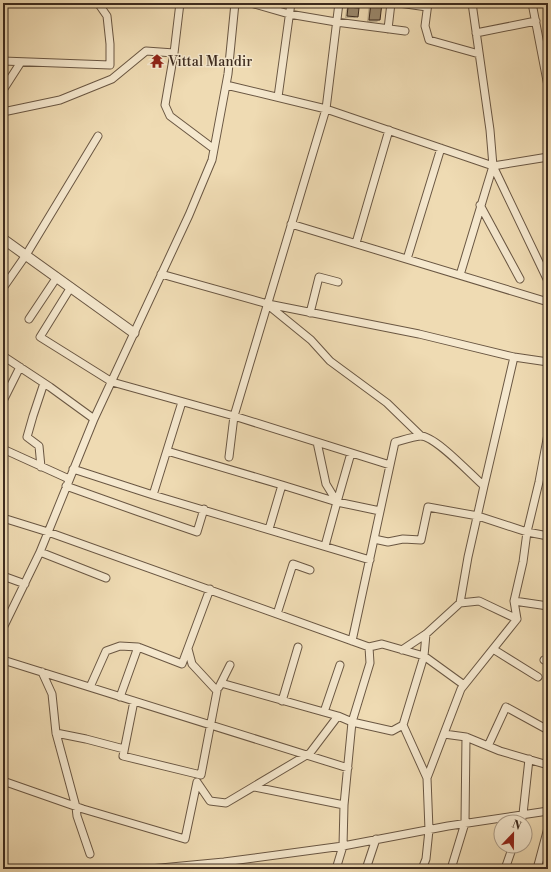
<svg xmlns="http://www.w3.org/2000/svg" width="551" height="872" font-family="'Libre Bodoni',serif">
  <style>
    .shadow { fill: #0003 }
    .building { fill: #9a876b; stroke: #3d2b1e }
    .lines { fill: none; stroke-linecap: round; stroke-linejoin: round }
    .minor-casing { stroke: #6a5743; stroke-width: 9 }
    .tertiary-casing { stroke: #6a5743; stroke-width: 11 }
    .minor { stroke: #f5e8ce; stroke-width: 7 }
    .tertiary { stroke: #f5e8ce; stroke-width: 9 }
    .labels { text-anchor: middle; stroke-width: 3; stroke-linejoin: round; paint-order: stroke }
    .poi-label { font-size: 14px; fill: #3d2b1e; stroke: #f5e8ce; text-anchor: start }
  </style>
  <rect width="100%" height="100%" fill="#efdbb3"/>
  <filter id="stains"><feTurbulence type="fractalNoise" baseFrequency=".005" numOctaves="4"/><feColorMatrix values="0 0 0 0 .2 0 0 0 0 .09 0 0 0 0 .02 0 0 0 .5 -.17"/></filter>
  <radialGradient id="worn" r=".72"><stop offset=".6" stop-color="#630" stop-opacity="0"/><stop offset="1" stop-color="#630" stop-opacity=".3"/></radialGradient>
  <path class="shadow" d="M349,3H359L357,16L355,18H345L346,10L348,7Z
    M369,3H381L379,20L377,22H367Z"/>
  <path class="building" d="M371,3H382L380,20H369Z
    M348,7L359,8L358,17L347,16Z"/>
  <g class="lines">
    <defs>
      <path id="minor" d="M180,3L174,53L165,105L170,116L214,149
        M251,3L289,14L336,22L405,31
        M399,3L427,7
        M428,3L425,26L429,40L479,54
        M472,3L490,130L493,166L548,157
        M532,3L548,86
        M388,29L391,3
        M476,33L536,21
        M3,61L110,65V44L107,16L98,3
        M226,85L326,109L493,166L548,281
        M3,90L21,62
        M278,97L291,3
        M3,112L60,100L112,79L146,51L174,53
        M480,205L520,279
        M291,224L548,302
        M356,243L389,130
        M407,259L441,148
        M161,274L268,304L419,334L514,357L548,362
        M460,275L493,166
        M71,287L40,337L112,382L234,416L390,465
        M3,288L26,255L98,136
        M268,305L311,340L330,361L387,403L421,436
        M310,313L319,277L338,282
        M29,319L57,277
        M3,356L50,387L94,419
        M3,401L20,367
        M317,442L326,484L337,502L325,546
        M3,449L69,479
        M167,451L282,485L269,529
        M229,457L234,416L326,109L339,3
        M41,467L39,446L27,437L33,416L44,383
        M73,469L153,495L370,560
        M282,485L337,502L380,511
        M66,486L139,512L197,532L204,509
        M484,486L514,357
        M153,495L182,402
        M337,502L351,453
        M3,518L48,532L369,647L370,663L352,722L392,731L403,725
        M374,539L388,542L403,539L421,540L428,507L478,516L527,532L548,536
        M40,552L106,578
        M3,576L25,584
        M514,601L548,606
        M277,614L293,564L310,570
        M3,628L40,552L94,419L189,215L212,160L228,74L235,3
        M426,634L424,656L403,725L427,778
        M352,641L395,442C403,440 412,437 420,436C435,435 472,476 484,486L468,557L460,603
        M369,647L382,644L424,656L464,685
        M493,649L538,677
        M402,650L426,634L460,603L479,601L517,619
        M3,660L348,768
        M544,660L548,662
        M42,672L52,694L56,733L76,807L77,816L90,854
        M221,683L338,716
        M90,687L106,651L120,646L138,647
        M219,687L230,665
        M120,697L138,647L182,664L210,589
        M134,701L123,756L201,775L217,691L192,664L188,649
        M282,701L298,647
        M324,712L340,665
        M56,733L86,739L124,749
        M444,734L466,737
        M488,746L506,707L548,730
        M3,781L83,809L185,839L197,782L210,801L226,803L310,753L338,716L352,722L344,805L343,846L336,869
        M254,787L344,805
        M521,822L523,814L529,759
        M150,869L224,862L343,846L448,826L548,811
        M231,869L232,861
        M366,869L376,839
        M422,869L426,859L429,830L427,778L461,689L517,619L514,601L523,562L527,532L539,482L548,434
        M451,869L465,823L466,737L500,751L548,765
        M505,869L513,846
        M537,869L548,828"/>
      <path id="tertiary" d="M3,239L134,333"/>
    </defs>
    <use href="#minor" class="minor-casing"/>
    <use href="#tertiary" class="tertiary-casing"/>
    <use href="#minor" class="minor"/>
    <use href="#tertiary" class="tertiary"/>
  </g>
  <defs>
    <symbol id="temple-bare" viewBox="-9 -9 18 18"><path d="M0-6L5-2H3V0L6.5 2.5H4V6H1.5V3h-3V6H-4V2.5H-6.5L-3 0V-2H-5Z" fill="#8f2418" stroke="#f5e8ce" stroke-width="2.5" paint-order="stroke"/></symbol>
  </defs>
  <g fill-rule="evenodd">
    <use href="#temple-bare" x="147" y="51" width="20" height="20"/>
  </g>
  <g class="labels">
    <g class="poi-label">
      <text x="168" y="66">Vittal Mandir</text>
    </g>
  </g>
  <rect width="551" height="872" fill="none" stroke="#efdbb3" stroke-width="16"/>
  <rect x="4" y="4" width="543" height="864" fill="none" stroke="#3d2b1e" stroke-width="2"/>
  <rect x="8" y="8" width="535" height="856" fill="none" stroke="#3d2b1e"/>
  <g transform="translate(513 834) rotate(22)"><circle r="19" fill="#f5e8ce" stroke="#ab9c88"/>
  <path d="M0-3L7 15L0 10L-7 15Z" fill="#8f2418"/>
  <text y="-6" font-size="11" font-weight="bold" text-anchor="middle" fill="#3d2b1e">N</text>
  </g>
  <rect width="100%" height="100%" filter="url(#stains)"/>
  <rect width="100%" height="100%" fill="url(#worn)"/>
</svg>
